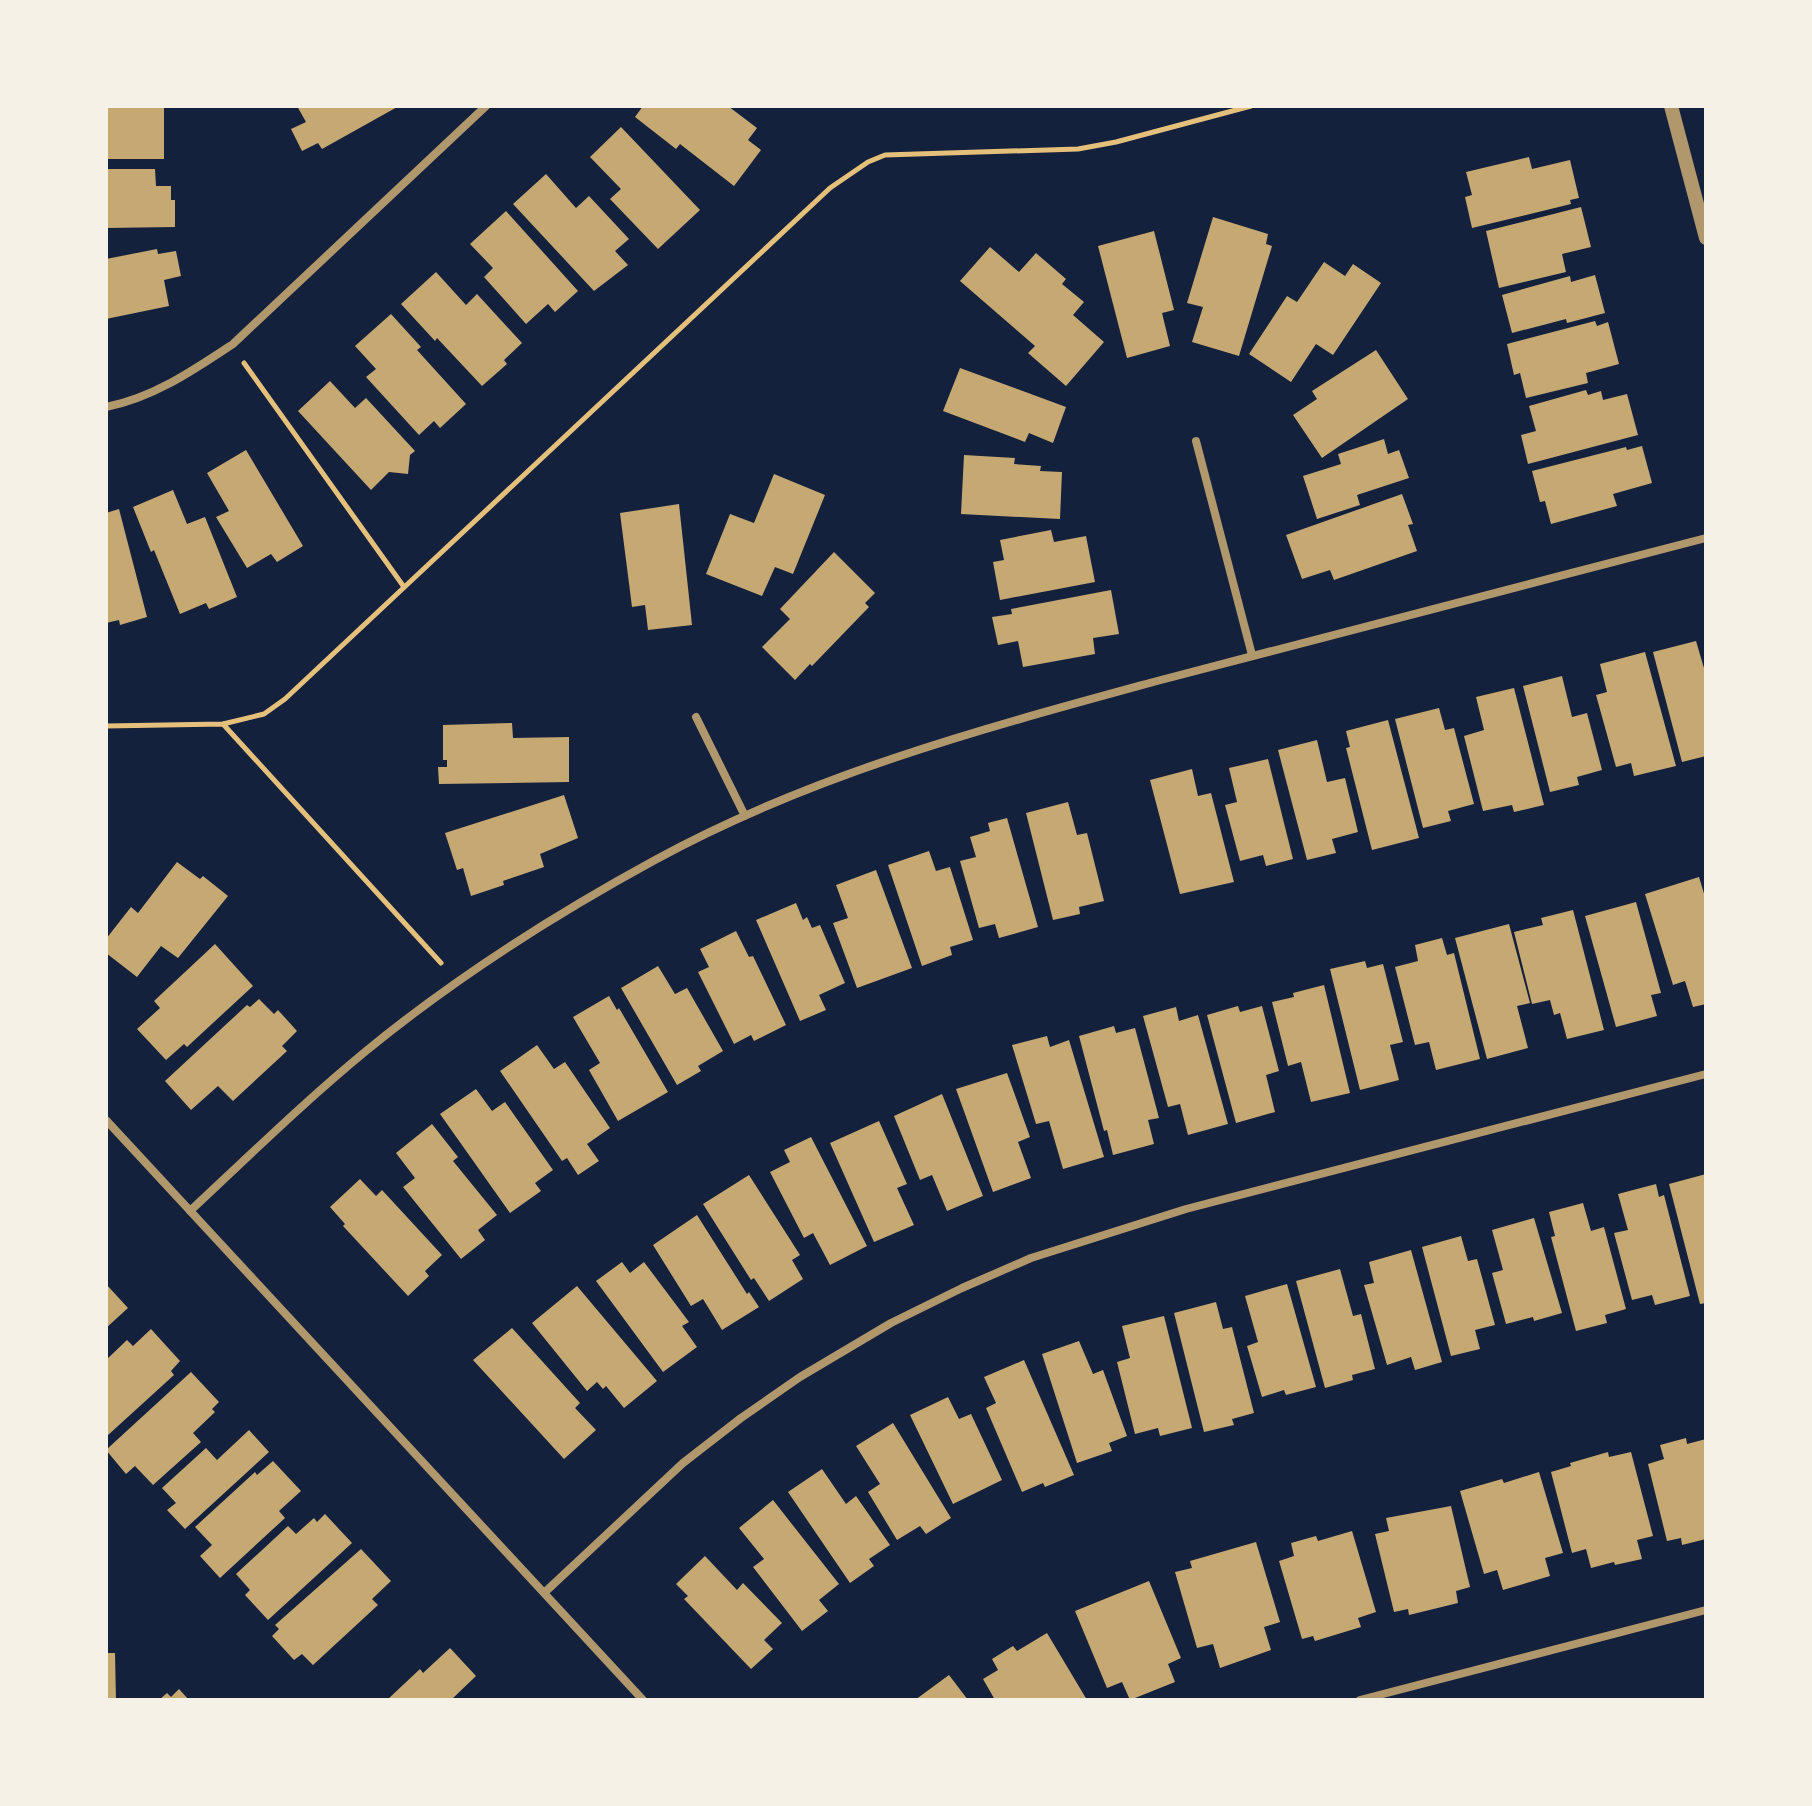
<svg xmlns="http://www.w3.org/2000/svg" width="1812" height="1806" font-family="Helvetica,sans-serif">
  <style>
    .building { fill: #c6a872 }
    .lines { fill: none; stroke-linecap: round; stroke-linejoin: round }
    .path { stroke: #e5c07b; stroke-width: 5 }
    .minor { stroke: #b1986c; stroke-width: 8 }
    .tertiary { stroke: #b1986c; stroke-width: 14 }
  </style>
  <rect width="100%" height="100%" fill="#14213d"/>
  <path class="building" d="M106,106H164V159H106Z
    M297,106H399L322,149L318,143L302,151L291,129L306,122Z
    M643,106H728L757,128L748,140L761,150L734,186L680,144L676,149L635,117Z
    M621,127L700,210L658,249L610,199L621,189L590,157Z
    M1529,157L1532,169L1570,160L1579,198L1570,200L1571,204L1472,228L1465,197L1472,195L1466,172Z
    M106,169H155L156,186H171V200H175V227L106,228Z
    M546,174L576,208L589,196L629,239L615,251L628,265L594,291L513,204Z
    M1581,207L1591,247L1562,254L1566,272L1499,288L1486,231Z
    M506,211L578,291L555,312L548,304L526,324L484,277L493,268L470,244Z
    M1213,217L1268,234L1266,244L1272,246L1239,356L1192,342L1203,307L1187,303Z
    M1154,231L1174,310L1162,313L1170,346L1127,358L1098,246Z
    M990,247L1019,272L1036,253L1066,279L1062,284L1084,302L1073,315L1104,342L1066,386L1028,353L1035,346L960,281Z
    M157,249L158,254L176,251L181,276L164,280L169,306L106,319V259Z
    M1324,262L1345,276L1353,264L1381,283L1333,355L1316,344L1291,382L1249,354L1287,296L1297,302Z
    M436,272L466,305L477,294L522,343L504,360L507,364L482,386L437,338L435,341L401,304Z
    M1595,275L1605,313L1567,323L1566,319L1512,333L1502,295L1570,276L1571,282Z
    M391,314L421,347L417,350L466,404L440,428L434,421L419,435L366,377L376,369L355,346Z
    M1595,321L1597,326L1608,322L1619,364L1586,373L1588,383L1526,398L1520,373L1514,375L1507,344Z
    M1376,350L1408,399L1322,458L1293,415L1317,399L1312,391Z
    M960,368L1066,407L1053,443L1029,433L1025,442L943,411Z
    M330,381L355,408L366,398L415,451L410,455L408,474L389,472L371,490L298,411Z
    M1586,390L1588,395L1601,391L1603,400L1627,394L1638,435L1528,464L1521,435L1536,431L1529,406Z
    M1384,439L1388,454L1399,450L1409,478L1357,495L1360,505L1317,519L1303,476L1341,464L1338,454Z
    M1642,446L1652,483L1613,494L1617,506L1551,524L1545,501L1540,502L1532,471L1626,447L1627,450Z
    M246,450L303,546L277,562L271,554L247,568L216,517L229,511L207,473Z
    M964,455L1015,458L1014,464L1041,466L1040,471L1062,472L1060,519L961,514Z
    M774,474L825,495L793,574L775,567L762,596L706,574L730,514L754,523Z
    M173,490L187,524L205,517L237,597L209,609L206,603L180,614L154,550L151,552L133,507Z
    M1402,494L1413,524L1408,525L1417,551L1334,580L1330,570L1302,579L1286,535Z
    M679,504L692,625L648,630L645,605L632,607L620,513Z
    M119,509L147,617L120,625L119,620L106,623V513Z
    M1051,530L1054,542L1086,536L1095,582L1000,600L993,562L1004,560L1000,540Z
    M834,552L875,593L865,603L869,607L812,666L810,664L795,680L762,647L790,619L780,609Z
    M1111,590L1119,634L1093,638L1095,654L1023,667L1018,641L998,645L992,617L1012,614L1011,609Z
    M1696,641L1706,675V756L1682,762L1653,652Z
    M1645,652L1676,766L1634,776L1631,763L1616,767L1596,695L1607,692L1600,664Z
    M1562,676L1572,717L1587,713L1602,770L1577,777L1579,785L1550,792L1523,686Z
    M1514,688L1544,805L1514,812L1512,805L1483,811L1464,736L1484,730L1476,697Z
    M1439,708L1445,730L1454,728L1474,804L1448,811L1451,821L1423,828L1395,719Z
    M1388,720L1419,838L1372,850L1346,748L1350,747L1346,731Z
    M512,723L513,738L569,737V782L439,784L438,767H447V760H443V725Z
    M1317,740L1327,782L1345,778L1358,832L1332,839L1336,853L1307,860L1278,750Z
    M1268,759L1293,859L1266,866L1263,855L1240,861L1225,805L1237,802L1229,768Z
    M1192,769L1198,796L1211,793L1234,882L1180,894L1150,780Z
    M564,795L578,838L540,854L544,867L503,881L504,885L471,896L463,868L457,870L445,833Z
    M1068,802L1077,835L1087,833L1104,901L1079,907L1080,914L1053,920L1026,813Z
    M1007,818L1038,927L999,938L995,924L979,928L960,861L976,857L970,837L990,831L988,823Z
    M929,851L936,871L950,867L973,940L950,947L952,955L922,966L888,865Z
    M177,862L200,879L203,876L228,896L178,958L161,946L137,977L106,953V939L131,907L138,913Z
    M876,870L912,968L857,988L833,923L848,918L836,885Z
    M1699,877L1706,900V1004L1693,1007L1685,981L1673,985L1645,894Z
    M1636,902L1661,993L1651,995L1657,1016L1616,1027L1585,916Z
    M796,903L803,920L807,917L812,928L820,925L845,983L819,995L826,1010L800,1021L756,920Z
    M1573,910L1604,1030L1567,1039L1560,1013L1554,1015L1550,1000L1532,1004L1514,932L1543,925L1541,918Z
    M1509,924L1530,1003L1517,1006L1528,1048L1487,1059L1455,938Z
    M736,931L749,957L753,956L786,1025L754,1041L751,1035L734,1044L698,972L709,967L700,949Z
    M1442,938L1447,955L1454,953L1480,1059L1436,1070L1429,1042L1415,1045L1395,967L1418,961L1415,945Z
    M215,944L253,986L187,1047L184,1044L166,1060L137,1029L160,1008L154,1001Z
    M1365,961L1367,968L1383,964L1403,1042L1390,1045L1399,1080L1360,1090L1330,969Z
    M658,966L675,994L687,988L723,1051L698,1066L701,1071L677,1085L621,988Z
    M1324,985L1350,1093L1311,1102L1301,1062L1288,1066L1272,1002L1294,997L1293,993Z
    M609,996L617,1010L619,1008L668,1092L618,1121L589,1070L600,1063L573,1017Z
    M259,999L274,1014L278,1010L297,1031L282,1046L287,1051L233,1101L218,1086L191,1110L165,1081L247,1005L250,1007Z
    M1238,1006L1240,1012L1262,1006L1279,1071L1266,1075L1275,1112L1236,1123L1207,1015Z
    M1176,1007L1179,1021L1198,1015L1228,1124L1188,1135L1180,1104L1168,1107L1143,1016Z
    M1114,1026L1116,1033L1135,1028L1159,1118L1148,1120L1154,1144L1113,1155L1107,1130L1104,1131L1079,1036Z
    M1047,1036L1050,1047L1069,1040L1104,1157L1063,1169L1049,1121L1036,1124L1012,1045Z
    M537,1045L554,1069L565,1062L610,1128L587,1144L599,1161L578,1175L567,1158L562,1161L500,1071Z
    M1007,1073L1030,1137L1018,1142L1031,1178L993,1192L956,1089Z
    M476,1089L492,1111L505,1102L553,1170L535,1183L541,1191L510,1213L440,1114Z
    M942,1094L983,1196L947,1211L932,1175L920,1180L894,1116Z
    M879,1121L907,1184L897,1188L914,1225L874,1242L830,1143Z
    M432,1124L458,1157L453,1161L497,1215L478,1230L485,1240L461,1259L403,1187L415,1178L396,1153Z
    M811,1137L867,1246L830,1265L813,1233L804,1238L770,1172L790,1162L784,1150Z
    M1706,1174V1303L1700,1304L1669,1184Z
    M749,1175L800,1255L792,1260L803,1279L769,1301L754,1278L751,1280L703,1204Z
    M360,1179L376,1196L382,1190L442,1255L425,1271L429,1276L408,1296L343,1226L345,1224L330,1207Z
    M1656,1184L1659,1197L1664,1195L1690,1296L1655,1305L1652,1295L1632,1300L1614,1233L1628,1230L1618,1194Z
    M1583,1203L1591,1231L1604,1227L1626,1309L1605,1315L1607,1323L1576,1331L1551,1237L1555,1236L1549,1212Z
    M697,1215L747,1294L749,1292L759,1307L722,1330L703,1299L691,1306L653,1245Z
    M1534,1218L1562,1313L1534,1321L1533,1317L1506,1324L1492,1273L1503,1270L1492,1230Z
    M1461,1236L1468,1261L1477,1259L1495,1325L1475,1330L1480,1349L1451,1356L1422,1247Z
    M1411,1250L1442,1362L1415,1370L1411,1357L1387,1365L1364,1285L1374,1283L1369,1262Z
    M622,1262L630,1273L644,1262L689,1322L682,1326L697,1347L663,1372L596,1281Z
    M1340,1269L1353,1316L1361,1314L1375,1369L1352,1375L1353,1380L1325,1388L1296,1281Z
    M106,1284L128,1308L106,1328Z
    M1287,1284L1316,1387L1286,1395L1284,1390L1262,1397L1247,1346L1258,1342L1245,1296Z
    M577,1286L657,1381L624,1408L606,1386L603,1389L597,1382L587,1391L532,1323Z
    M1216,1302L1223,1329L1232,1327L1254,1413L1232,1419L1234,1425L1204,1432L1174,1313Z
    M1164,1316L1192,1428L1160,1436L1158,1428L1135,1434L1117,1362L1130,1358L1122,1326Z
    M512,1328L580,1403L575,1408L596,1430L564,1459L473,1360Z
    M151,1329L180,1361L171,1371L174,1375L107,1436L106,1360L127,1340L133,1346Z
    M1079,1341L1093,1374L1103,1370L1127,1436L1109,1443L1112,1451L1077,1463L1042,1354Z
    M1024,1360L1074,1475L1045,1487L1043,1483L1022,1492L986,1408L996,1403L984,1377Z
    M191,1372L219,1402L212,1409L215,1412L193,1433L201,1442L153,1485L135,1466L126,1474L106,1450Z
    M948,1397L959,1419L971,1414L1002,1480L953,1504L910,1415Z
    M893,1423L951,1518L926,1534L920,1526L897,1540L868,1492L880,1484L856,1446Z
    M249,1430L269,1452L185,1529L167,1510L176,1503L162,1488L206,1448L217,1460Z
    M1686,1438L1687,1444L1706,1439V1539L1682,1545L1681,1538L1667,1541L1648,1464L1664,1459L1660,1445Z
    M1608,1452L1609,1457L1631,1452L1653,1536L1637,1540L1642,1559L1615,1565L1614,1562L1591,1568L1586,1549L1572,1553L1551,1472L1571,1466L1570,1463Z
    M273,1461L301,1491L279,1511L285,1518L220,1578L200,1556L212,1545L195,1527L255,1472L257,1475Z
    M822,1469L846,1504L856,1496L890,1545L869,1559L874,1566L850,1583L788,1492Z
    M1539,1472L1563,1553L1545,1558L1550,1576L1503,1590L1497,1570L1484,1574L1460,1491L1502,1479L1504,1483Z
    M773,1500L839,1584L819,1600L828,1611L802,1631L753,1567L764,1559L739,1528Z
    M1451,1506L1470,1587L1456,1591L1458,1603L1409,1615L1408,1609L1394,1612L1375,1534L1389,1531L1386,1518Z
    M325,1514L352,1543L268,1620L245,1595L250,1590L236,1574L288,1526L296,1534L314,1518L317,1522Z
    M1352,1531L1376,1612L1358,1618L1361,1627L1315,1641L1313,1636L1302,1639L1279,1561L1294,1556L1291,1543L1316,1536L1318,1541Z
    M1256,1542L1280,1622L1264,1627L1271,1650L1220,1668L1213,1644L1197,1648L1175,1572L1192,1568L1190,1561Z
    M361,1549L391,1581L372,1599L378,1605L313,1665L302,1654L294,1660L272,1636L279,1629L275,1625Z
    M705,1556L737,1590L743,1583L782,1623L764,1640L773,1649L751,1669L684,1599L688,1596L676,1584Z
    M1149,1581L1181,1658L1168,1664L1175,1682L1130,1700L1122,1682L1107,1688L1075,1611Z
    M1047,1633L1087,1700H995L983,1679L998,1670L992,1659L1013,1646L1017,1651Z
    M450,1648L476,1676L451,1700H387L420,1669L423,1673Z
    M106,1653H115L116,1700H106Z
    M949,1675L968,1700H915Z
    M179,1689L189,1700H159L167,1693L171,1697Z"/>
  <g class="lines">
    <path class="path" d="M244,363L404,587
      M223,724L441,963
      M106,726L223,724L264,714L285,699L830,188L868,162L885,155L1078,149L1116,142L1251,106"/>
    <path class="minor" d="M106,407C153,398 194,370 233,344L486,106
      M1196,441L1252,655
      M696,717L745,816
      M106,1120L643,1700
      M190,1211C248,1157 305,1101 366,1051C455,978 554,915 655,860C812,774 985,728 1157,681C1339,632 1523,586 1706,538
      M544,1593L683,1463L741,1418L800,1377L891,1323L962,1288L1031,1258L1186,1209L1706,1074
      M1360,1700L1706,1610"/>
    <path class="tertiary" d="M1671,106L1706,238"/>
  </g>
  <rect width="1812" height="1806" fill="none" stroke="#f6f1e7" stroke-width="216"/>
</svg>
